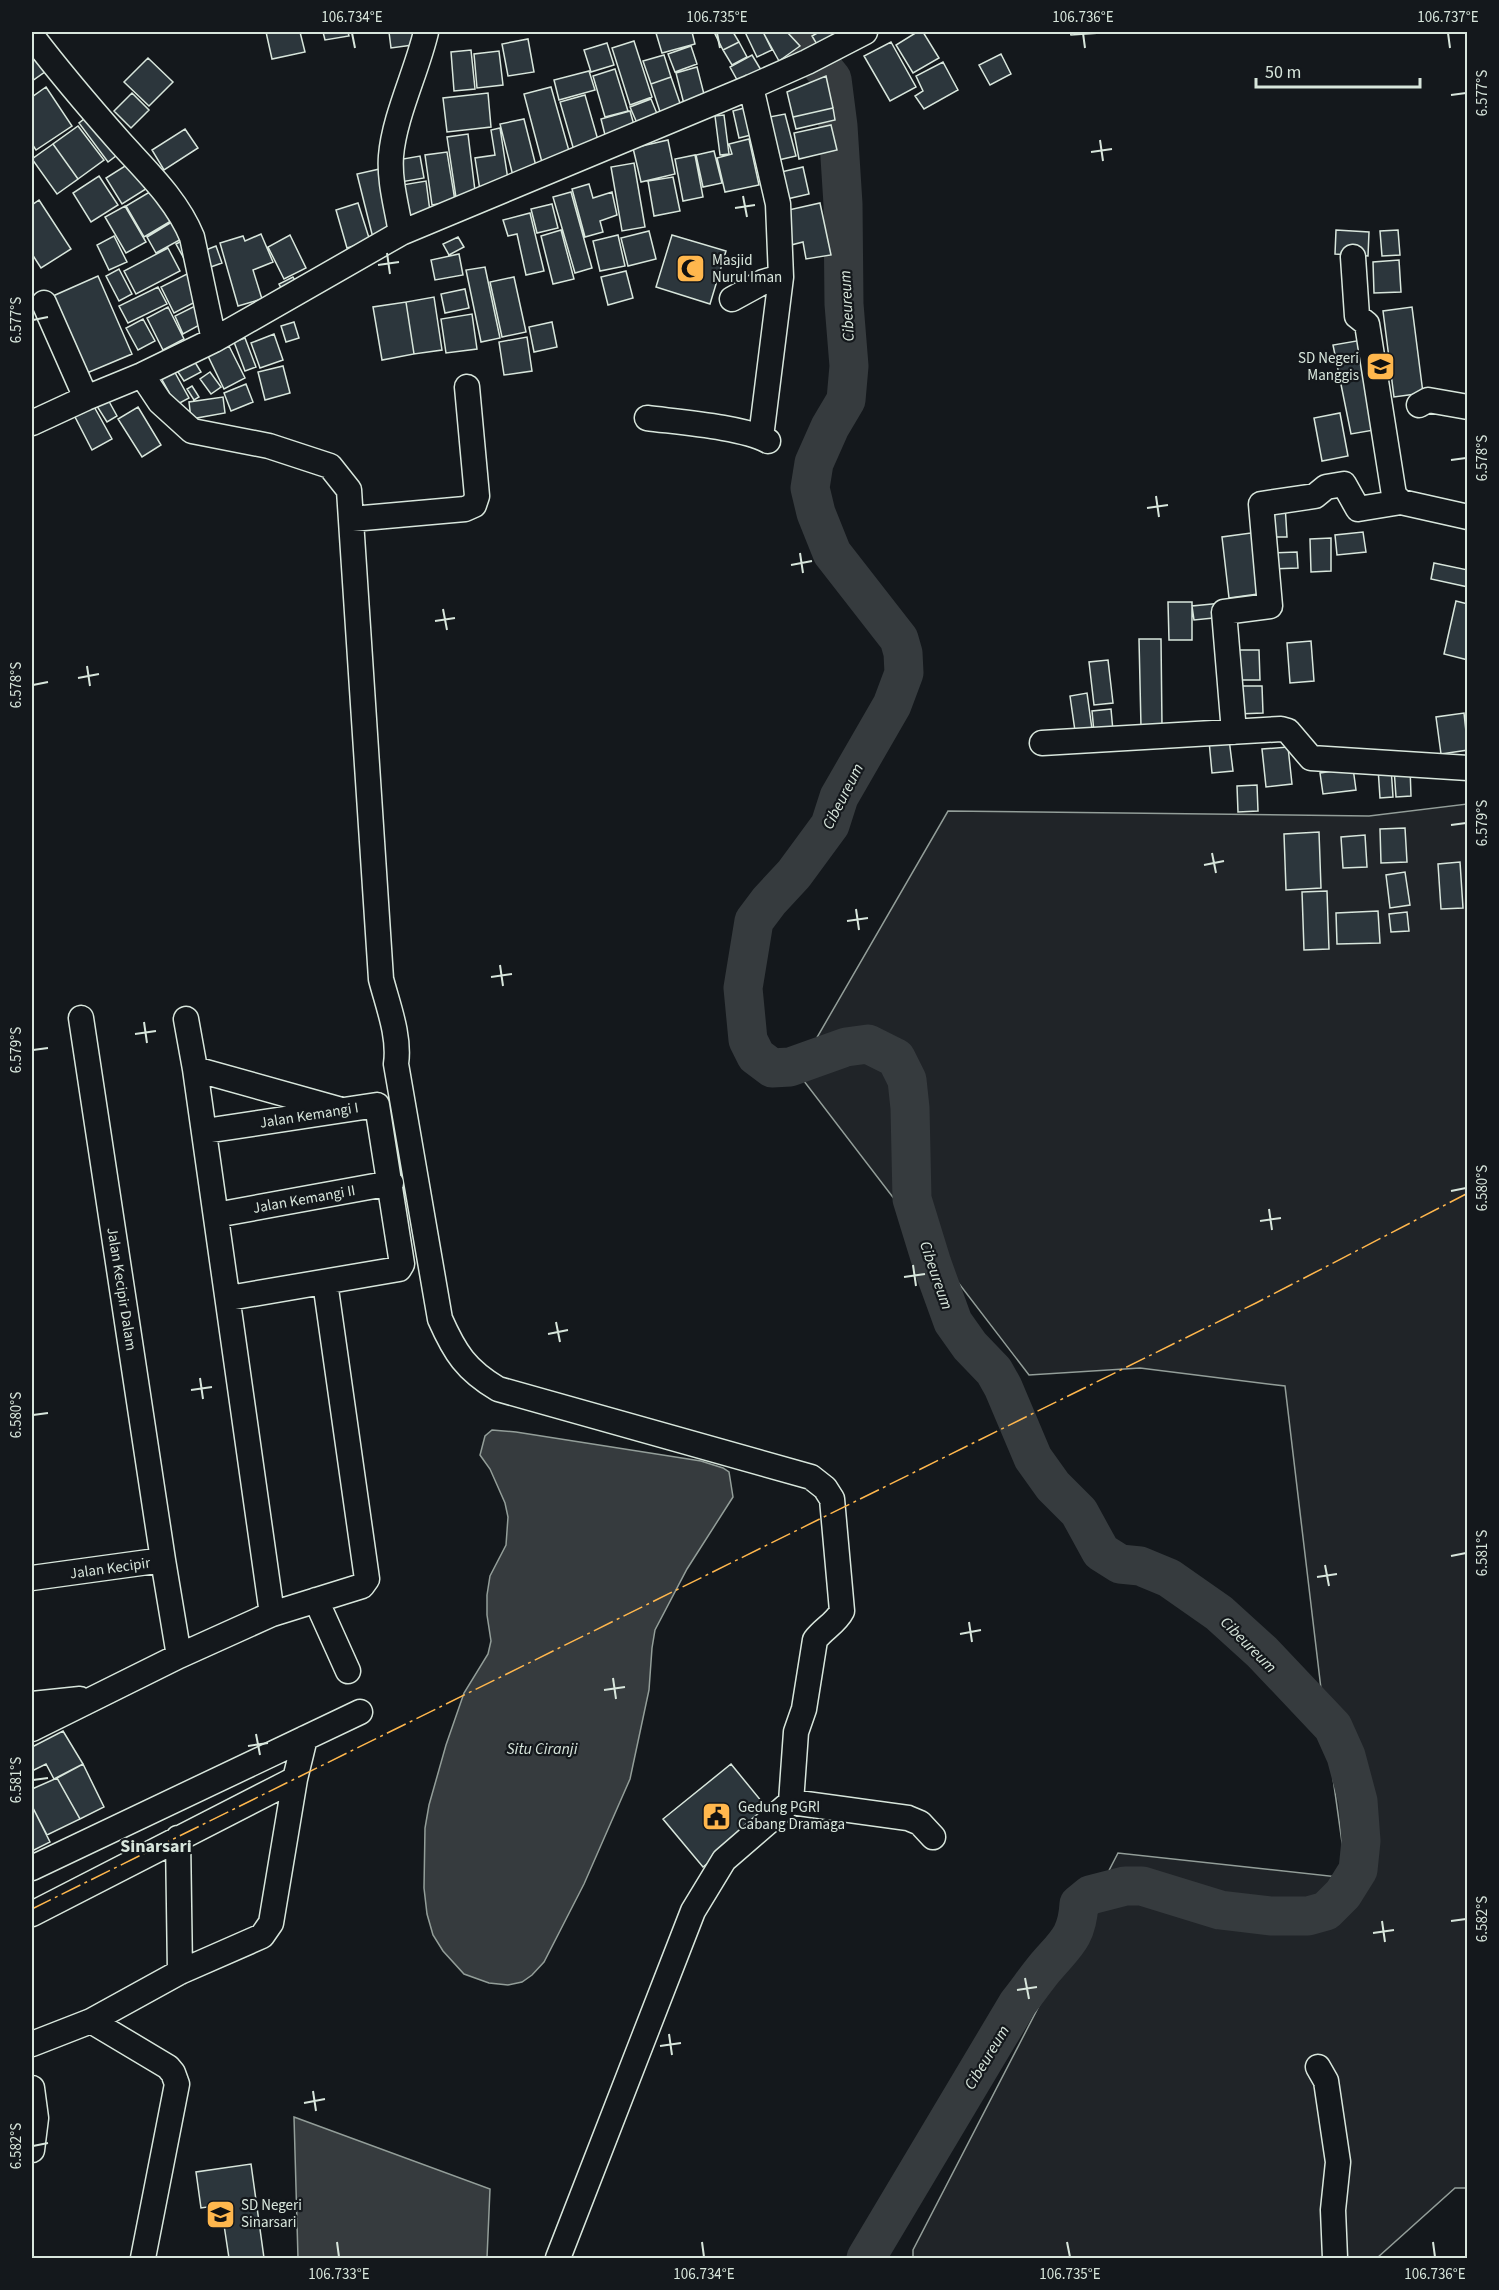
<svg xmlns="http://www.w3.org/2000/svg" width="1499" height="2290" font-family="'Source Sans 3',sans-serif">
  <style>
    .green { fill: #202428; stroke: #939e99; stroke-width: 1.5 }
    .water { fill: #363b3e; stroke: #939e99; stroke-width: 1.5 }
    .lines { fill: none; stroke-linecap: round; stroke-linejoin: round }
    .river { stroke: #363b3e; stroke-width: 39 }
    .building { fill: #2c363c; stroke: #d8e6dc; stroke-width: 1.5 }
    .minor-casing { stroke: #d8e6dc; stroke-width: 27 }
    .minor { stroke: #14181c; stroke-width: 24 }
    .power { stroke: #ffb74d; stroke-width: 1.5; stroke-dasharray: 21 4.5 3 4.5; stroke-linecap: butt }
    .ticks { fill: none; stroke: #d8e6dc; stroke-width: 2 }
    .labels { text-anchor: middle; stroke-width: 4.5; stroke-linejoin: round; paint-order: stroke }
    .poi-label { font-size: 15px; fill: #d8e6dc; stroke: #14181c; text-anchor: start }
    .street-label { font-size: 15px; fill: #d8e6dc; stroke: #14181c }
    .water-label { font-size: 16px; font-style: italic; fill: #d8e6dc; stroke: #14181c }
    .quarter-label { font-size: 18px; font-weight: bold; fill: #d8e6dc; stroke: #14181c }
    .neatline { fill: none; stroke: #d8e6dc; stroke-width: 2 }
    .ticks-label { font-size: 15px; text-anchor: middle; fill: #d8e6dc }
  </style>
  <rect width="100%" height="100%" fill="#14181c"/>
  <path class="green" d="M1467,804V2188H1455L1377,2258H913V2250L1118,1853L1347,1878L1324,1714L1285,1386L1140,1368L1029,1375L797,1072L948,811L1369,816Z"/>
  <path class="water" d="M492,1430L516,1432L701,1461L723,1468L729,1472L733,1497L687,1569L655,1630L652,1648L649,1690L630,1779L584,1884L544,1962L532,1975L522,1982L508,1985L489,1983L464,1974L443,1951L433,1935L427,1914L424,1888L425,1828L429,1805L446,1745L464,1693L488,1654L491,1641L487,1615V1595L490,1576L506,1545L508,1517L505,1503L490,1469L480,1455L485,1436Z
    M294,2117L490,2189L487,2258H298Z"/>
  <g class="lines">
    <path class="river" d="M794,32L832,79L838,126L843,204L844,304L849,366L846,400L830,427L814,463L810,488L816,513L832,553L899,639L903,653L904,673L892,705L839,797L830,825L794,874L769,901L754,921L743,988L748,1040L756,1056L772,1068L790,1067L846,1047L868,1044L896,1058L907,1080L910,1108L912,1199L932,1264L953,1322L970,1346L994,1371L1003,1387L1033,1458L1053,1486L1079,1512L1101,1552L1120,1564L1140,1566L1169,1578L1219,1613L1262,1652L1333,1727L1346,1756L1358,1801L1361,1841L1358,1870L1343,1894L1326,1911L1308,1916H1270L1220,1910L1142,1886H1125L1090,1895L1079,1904C1077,1938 1065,1944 1044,1969C1035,1980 1027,1992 1018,2003L866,2258"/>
  </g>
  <path class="building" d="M266,32H300L305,52L272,59Z
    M323,32H348L349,36L325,40Z
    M389,32H418L420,44L391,48Z
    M662,32H692L695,44L662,53L656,33Z
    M714,32H733L739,42L723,50Z
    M745,32H763L772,50L757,57Z
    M763,32H787L800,46L779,61Z
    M819,32H843L818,46L812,36Z
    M917,32H923L939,58L913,73L896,45Z
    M1070,32H1100V33L1071,35Z
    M528,39L534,72L508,76L502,44Z
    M634,41L652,97L630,105L612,48Z
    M739,42L747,57L732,65L723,50Z
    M891,42L916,87L890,101L864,56Z
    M32,43L49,69L32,81Z
    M607,43L614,65L591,72L584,50Z
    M691,46L697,64L675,72L668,54Z
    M471,50L475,89L454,91L451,52Z
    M499,51L503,85L477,88L474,54Z
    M1001,54L1011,74L990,85L979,65Z
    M664,55L671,77L651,84L643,61Z
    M752,55L764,75L741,87L730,67Z
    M148,58L173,82L149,106L124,82Z
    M943,62L958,90L924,109L915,96L923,91L916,76Z
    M697,67L706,102L685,108L676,73Z
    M615,69L628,111L605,117L593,76Z
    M589,71L595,90L559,100L554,80Z
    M826,76L833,108L793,117L787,92Z
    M671,77L683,112L662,118L651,84Z
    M46,87L72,126L36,150L32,144V97Z
    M551,87L571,158L543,166L524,94Z
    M132,93L149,110L131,128L114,111Z
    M488,93L491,127L447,132L443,98Z
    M585,95L600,147L575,154L560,102Z
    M651,99L660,121L640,130L630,107Z
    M744,108L751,135L739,138L733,111Z
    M833,108L835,120L796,129L793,117Z
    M630,111L636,132L607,143L601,119Z
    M92,113L121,152L108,162L79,123Z
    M785,114L796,156L774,161L764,118Z
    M724,115L729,154L720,155L715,116Z
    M524,119L538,174L514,180L500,124Z
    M831,125L837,150L799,159L794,133Z
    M78,126L104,160L78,179L53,144Z
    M500,128L509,186L481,197L475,158L495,155L491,130Z
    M185,129L198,148L164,170L152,150Z
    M468,134L476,199L457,204L447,137Z
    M749,139L759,185L725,192L717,158L732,154L729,144Z
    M668,140L675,174L641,182L633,148Z
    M53,144L78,179L57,194L32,159Z
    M714,151L722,183L703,187L696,155Z
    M447,152L455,201L432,205L425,155Z
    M695,155L703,197L683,201L675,159Z
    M420,156L424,178L401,182L397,160Z
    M133,161L149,187L122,204L106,178Z
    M634,163L645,227L622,231L611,167Z
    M803,167L809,194L787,199L781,172Z
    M384,168L399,231L373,238L357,174Z
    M99,176L118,205L91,222L73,193Z
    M673,177L680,211L654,216L648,181Z
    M426,181L431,219L409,229L402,185Z
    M589,184L593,198L612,192L617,215L600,221L603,232L585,237L572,189Z
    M158,187L176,218L144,237L126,206Z
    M571,192L592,268L575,273L553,197Z
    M39,200L71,249L41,268L32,254V205Z
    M358,203L370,241L347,248L336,210Z
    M820,203L831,255L806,259L803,242L791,245L784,211Z
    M552,204L558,228L537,233L531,209Z
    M125,206L146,242L126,253L105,217Z
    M530,213L544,271L526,275L517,234L508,236L503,220Z
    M175,220L185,237L156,253L147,237Z
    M561,230L574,279L553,284L541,236Z
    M1336,230L1369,232L1368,256L1335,254Z
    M1398,230L1400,255L1382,256L1380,231Z
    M649,231L656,259L628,266L621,238Z
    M261,234L273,262L253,270L262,299L238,306L220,243L243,236L245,241Z
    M290,235L306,268L284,279L268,247Z
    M618,235L625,266L600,271L593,241Z
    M672,235L726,251L710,304L656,287Z
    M114,236L127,262L109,270L97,245Z
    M458,237L464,247L449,255L443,244Z
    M185,239L187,264L176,244Z
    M216,246L222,263L205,269L198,253Z
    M168,248L180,271L136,294L124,271Z
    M459,254L463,275L435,280L431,260Z
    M1399,260L1401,292L1374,293L1373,262Z
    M485,267L500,338L481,342L466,270Z
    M119,269L132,294L119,301L106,276Z
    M626,271L633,298L608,305L601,277Z
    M189,273L201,299L174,313L161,287Z
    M98,276L132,354L87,373L53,296Z
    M293,277L298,286L284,294L279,284Z
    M514,277L526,332L502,337L490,282Z
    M158,287L167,304L128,323L119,306Z
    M465,289L469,308L445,313L441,294Z
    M434,297L442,350L414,354L406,302Z
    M406,302L414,354L382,360L373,307Z
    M197,305L205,322L183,334L175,316Z
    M168,307L184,339L163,350L147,318Z
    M1412,307L1423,393L1394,397L1383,311Z
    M472,314L477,349L446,353L441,319Z
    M143,319L155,341L138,350L126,328Z
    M294,322L299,338L286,342L281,326Z
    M552,322L557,347L534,352L529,327Z
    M274,334L283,360L260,368L251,343Z
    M527,337L532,371L504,375L499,342Z
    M245,338L256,367L245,371L234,342Z
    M1362,340L1380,429L1351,434L1333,345Z
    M229,346L245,378L224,389L208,356Z
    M193,359L201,372L184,381L176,369Z
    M283,366L290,393L265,400L258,372Z
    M173,369L189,398L176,405L160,376Z
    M210,372L221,387L211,394L200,379Z
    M246,384L253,402L231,411L224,393Z
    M192,386L199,397L194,400L187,389Z
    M106,396L117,416L107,422L95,403Z
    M223,397L225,413L191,419L189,402Z
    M92,403L112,439L92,450L73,413Z
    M138,407L161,445L142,457L118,419Z
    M1340,413L1348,456L1322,461L1314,418Z
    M1285,504L1287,537H1268L1266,505Z
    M1258,532L1265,593L1229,598L1222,537Z
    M1363,532L1366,552L1337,555L1335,535Z
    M1331,538V571L1311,572L1310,539Z
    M1297,552L1298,568L1270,569L1269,553Z
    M1434,563L1468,570V587L1431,579Z
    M1456,601L1468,604V660L1444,654Z
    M1168,602H1192V640H1169Z
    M1222,603L1223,617L1194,620L1192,606Z
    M1139,639H1161L1162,726L1141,727Z
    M1311,641L1314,681L1290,683L1287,643Z
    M1232,650H1259L1260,680H1233Z
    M1108,660L1113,703L1094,705L1089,662Z
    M1237,686H1262L1263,713L1237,714Z
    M1087,693L1092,729L1075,731L1070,696Z
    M1111,709L1113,731L1094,732L1092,711Z
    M1464,713L1468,750L1441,754L1436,717Z
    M1229,739L1233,771L1212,773L1209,741Z
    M1288,747L1292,784L1266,787L1262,749Z
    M1391,767L1393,797L1380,798L1378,768Z
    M1410,767L1411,796L1396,797L1394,768Z
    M1353,768L1356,790L1323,794L1320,773Z
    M1257,785L1258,811L1238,812L1237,786Z
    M1405,828L1407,862L1381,863L1380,829Z
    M1319,832L1321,888L1286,890L1284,834Z
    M1365,835L1367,867L1343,868L1341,837Z
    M1460,862L1463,908L1441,909L1438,864Z
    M1405,872L1410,905L1390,908L1386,875Z
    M1327,891L1329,949L1304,950L1302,892Z
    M1378,911L1380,943L1337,944L1336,913Z
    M1407,912L1409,931L1391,932L1389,914Z
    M63,1731L83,1764L54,1779L46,1764L32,1771V1747Z
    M83,1764L104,1807L80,1819L57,1778Z
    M731,1764L771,1813L703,1867L663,1819Z
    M57,1778L80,1819L47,1835L32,1806V1789Z
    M32,1806L50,1842L32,1851Z
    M251,2164L264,2258H229L221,2205L201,2208L196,2172Z"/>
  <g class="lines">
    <defs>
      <path id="minor" d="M32,36C60,73 90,108 120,142C147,172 177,200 192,237L214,340
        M751,87L778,204L781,277L761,437
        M401,233C397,208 389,181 391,156C394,117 417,71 426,32
        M1353,257L1357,316L1367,324L1394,495L1401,502L1468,517
        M732,299L763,282L781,277
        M44,303L86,398
        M142,375L160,402L192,431L269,446L330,466L349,490L381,979C388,1006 400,1036 396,1064L440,1319C455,1353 466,1370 498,1389L811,1477L825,1488L832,1499L842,1611C836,1623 823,1629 815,1640L804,1709L796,1732L791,1802L724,1860L693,1911L558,2258
        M1419,405L1428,400L1468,407
        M647,418C677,422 744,427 768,441
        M32,423L86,398L142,375L214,340L401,233L751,87L807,62L865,32
        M352,519L465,509L474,505L477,496L467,387
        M1234,732L1224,612L1270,606L1261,504L1315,496L1326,487L1344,484L1358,509L1401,502
        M1042,743L1281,729L1288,731L1311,758L1468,768
        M81,1018L163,1560
        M186,1019L195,1069
        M205,1131L377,1105L402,1264L399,1269L229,1298
        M216,1215L391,1183
        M32,1578L163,1560L179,1656
        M316,1600L348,1671
        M272,1614L195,1069L338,1109
        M32,1704L80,1699
        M32,1729L179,1656L272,1614L362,1586L367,1579L325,1282
        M791,1802L908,1818L920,1823L933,1837
        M178,1838L180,1972
        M32,1868L360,1712
        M32,1914L295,1779
        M91,2021L168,2067L173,2073L177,2084L143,2258
        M32,2044L91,2021L180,1972L262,1936L271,1923L295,1779L305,1738
        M1318,2067L1326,2081L1338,2162L1333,2210L1335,2258
        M32,2088L36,2118L32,2150"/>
    </defs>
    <use href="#minor" class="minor-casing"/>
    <use href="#minor" class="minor"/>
    <path class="power" d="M32,1909L1256,1303L1468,1193"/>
  </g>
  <path class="ticks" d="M352,33L355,48M717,33L720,48M1083,33L1085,48M1448,33L1450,48M1451,95L1466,93M1100,140L1103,161M1091,152L1112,149M743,196L747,217M735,208L755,205M387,253L390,274M378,265L399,262M33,320L48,317M1451,460L1466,458M1156,496L1159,517M1147,508L1168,505M800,553L803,573M791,565L812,561M443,609L447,630M435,621L455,618M87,666L90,686M78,678L99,674M33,685L48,682M1451,825L1466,823M1212,853L1216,873M1204,865L1224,861M856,909L859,930M847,921L868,918M500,965L503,986M491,977L512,974M144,1022L147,1043M135,1034L156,1031M33,1050L48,1048M1451,1191L1466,1188M1269,1209L1272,1230M1260,1221L1281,1218M913,1265L916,1286M904,1277L925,1274M556,1322L560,1342M548,1334L568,1330M200,1378L203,1399M191,1390L212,1387M33,1415L48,1413M1451,1556L1466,1553M1325,1565L1329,1586M1317,1577L1337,1574M969,1622L972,1642M960,1634L981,1630M613,1678L616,1699M604,1690L625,1687M256,1734L260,1755M248,1746L268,1743M33,1780L48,1778M1382,1921L1385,1942M1451,1921L1466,1919M1373,1933L1394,1930M1025,1978L1029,1999M1017,1990L1037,1987M669,2034L672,2055M660,2046L681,2043M313,2091L316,2111M304,2103L325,2099M33,2146L48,2143M337,2242L339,2257M702,2242L704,2257M1067,2242L1070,2257M1433,2242L1435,2257"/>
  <defs>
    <symbol id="mosque-square" viewBox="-11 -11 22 22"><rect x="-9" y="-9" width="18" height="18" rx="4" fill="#ffb74d" stroke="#14181c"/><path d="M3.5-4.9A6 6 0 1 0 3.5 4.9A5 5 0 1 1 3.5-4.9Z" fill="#111"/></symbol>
    <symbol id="school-square" viewBox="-11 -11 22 22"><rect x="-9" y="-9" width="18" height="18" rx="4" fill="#ffb74d" stroke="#14181c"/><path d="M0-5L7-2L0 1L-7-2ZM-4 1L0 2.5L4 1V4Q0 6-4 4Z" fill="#111"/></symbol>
    <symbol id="civic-square" viewBox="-11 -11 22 22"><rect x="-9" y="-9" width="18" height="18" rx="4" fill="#ffb74d" stroke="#14181c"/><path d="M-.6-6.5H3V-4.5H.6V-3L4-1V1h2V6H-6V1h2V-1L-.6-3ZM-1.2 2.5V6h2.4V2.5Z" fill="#111"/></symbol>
  </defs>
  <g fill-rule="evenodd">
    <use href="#mosque-square" x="674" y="252" width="33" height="33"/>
    <use href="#school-square" x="1364" y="350" width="33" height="33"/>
    <use href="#civic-square" x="700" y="1800" width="33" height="33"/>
    <use href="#school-square" x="204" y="2198" width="33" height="33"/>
  </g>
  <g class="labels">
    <g class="poi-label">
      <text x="712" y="265">Masjid<tspan x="712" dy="17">Nurul Iman</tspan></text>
      <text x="1359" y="363" text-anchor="end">SD Negeri<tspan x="1359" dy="17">Manggis</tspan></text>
      <text x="738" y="1812">Gedung PGRI<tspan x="738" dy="17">Cabang Dramaga</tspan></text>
      <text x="241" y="2210">SD Negeri<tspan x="241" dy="17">Sinarsari</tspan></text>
    </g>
    <g class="street-label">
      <text transform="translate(309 1115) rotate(-9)" y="5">Jalan Kemangi I</text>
      <text transform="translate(304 1199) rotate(-10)" y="5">Jalan Kemangi II</text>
      <text transform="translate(122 1289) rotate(81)" y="5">Jalan Kecipir Dalam</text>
      <text transform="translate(110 1568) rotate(-8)" y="5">Jalan Kecipir</text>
    </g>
    <g class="water-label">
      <text transform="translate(846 306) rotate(-93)" y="6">Cibeureum</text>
      <text transform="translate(842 796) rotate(-63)" y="6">Cibeureum</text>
      <text transform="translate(937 1275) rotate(71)" y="6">Cibeureum</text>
      <text transform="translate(1249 1644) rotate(45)" y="6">Cibeureum</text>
      <text x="542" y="1754">Situ Ciranji</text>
      <text transform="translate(986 2057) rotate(-59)" y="6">Cibeureum</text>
    </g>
    <g class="quarter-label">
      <text x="156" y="1852">Sinarsari</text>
    </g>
  </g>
  <rect width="1499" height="2290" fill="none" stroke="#14181c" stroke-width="66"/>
  <path d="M1256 78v9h164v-9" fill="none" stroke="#d8e6dc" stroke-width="3"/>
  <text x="1265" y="78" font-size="18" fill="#d8e6dc" stroke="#14181c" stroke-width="4.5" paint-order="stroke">50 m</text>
  <rect x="33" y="33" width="1433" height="2224" class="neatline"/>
  <g class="ticks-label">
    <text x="352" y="22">106.734°E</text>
    <text x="717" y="22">106.735°E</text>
    <text x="1083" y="22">106.736°E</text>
    <text x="1448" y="22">106.737°E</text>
    <text transform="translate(1482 93) rotate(-90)" y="5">6.577°S</text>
    <text transform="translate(16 320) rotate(-90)" y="5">6.577°S</text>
    <text transform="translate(1482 458) rotate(-90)" y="5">6.578°S</text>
    <text transform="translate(16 685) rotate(-90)" y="5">6.578°S</text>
    <text transform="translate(1482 823) rotate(-90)" y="5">6.579°S</text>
    <text transform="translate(16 1050) rotate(-90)" y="5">6.579°S</text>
    <text transform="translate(1482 1188) rotate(-90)" y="5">6.580°S</text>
    <text transform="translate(16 1415) rotate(-90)" y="5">6.580°S</text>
    <text transform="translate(1482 1553) rotate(-90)" y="5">6.581°S</text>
    <text transform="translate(16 1780) rotate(-90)" y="5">6.581°S</text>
    <text transform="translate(1482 1919) rotate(-90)" y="5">6.582°S</text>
    <text transform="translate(16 2146) rotate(-90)" y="5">6.582°S</text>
    <text x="339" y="2279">106.733°E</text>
    <text x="704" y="2279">106.734°E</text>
    <text x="1070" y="2279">106.735°E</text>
    <text x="1435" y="2279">106.736°E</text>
  </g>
</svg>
